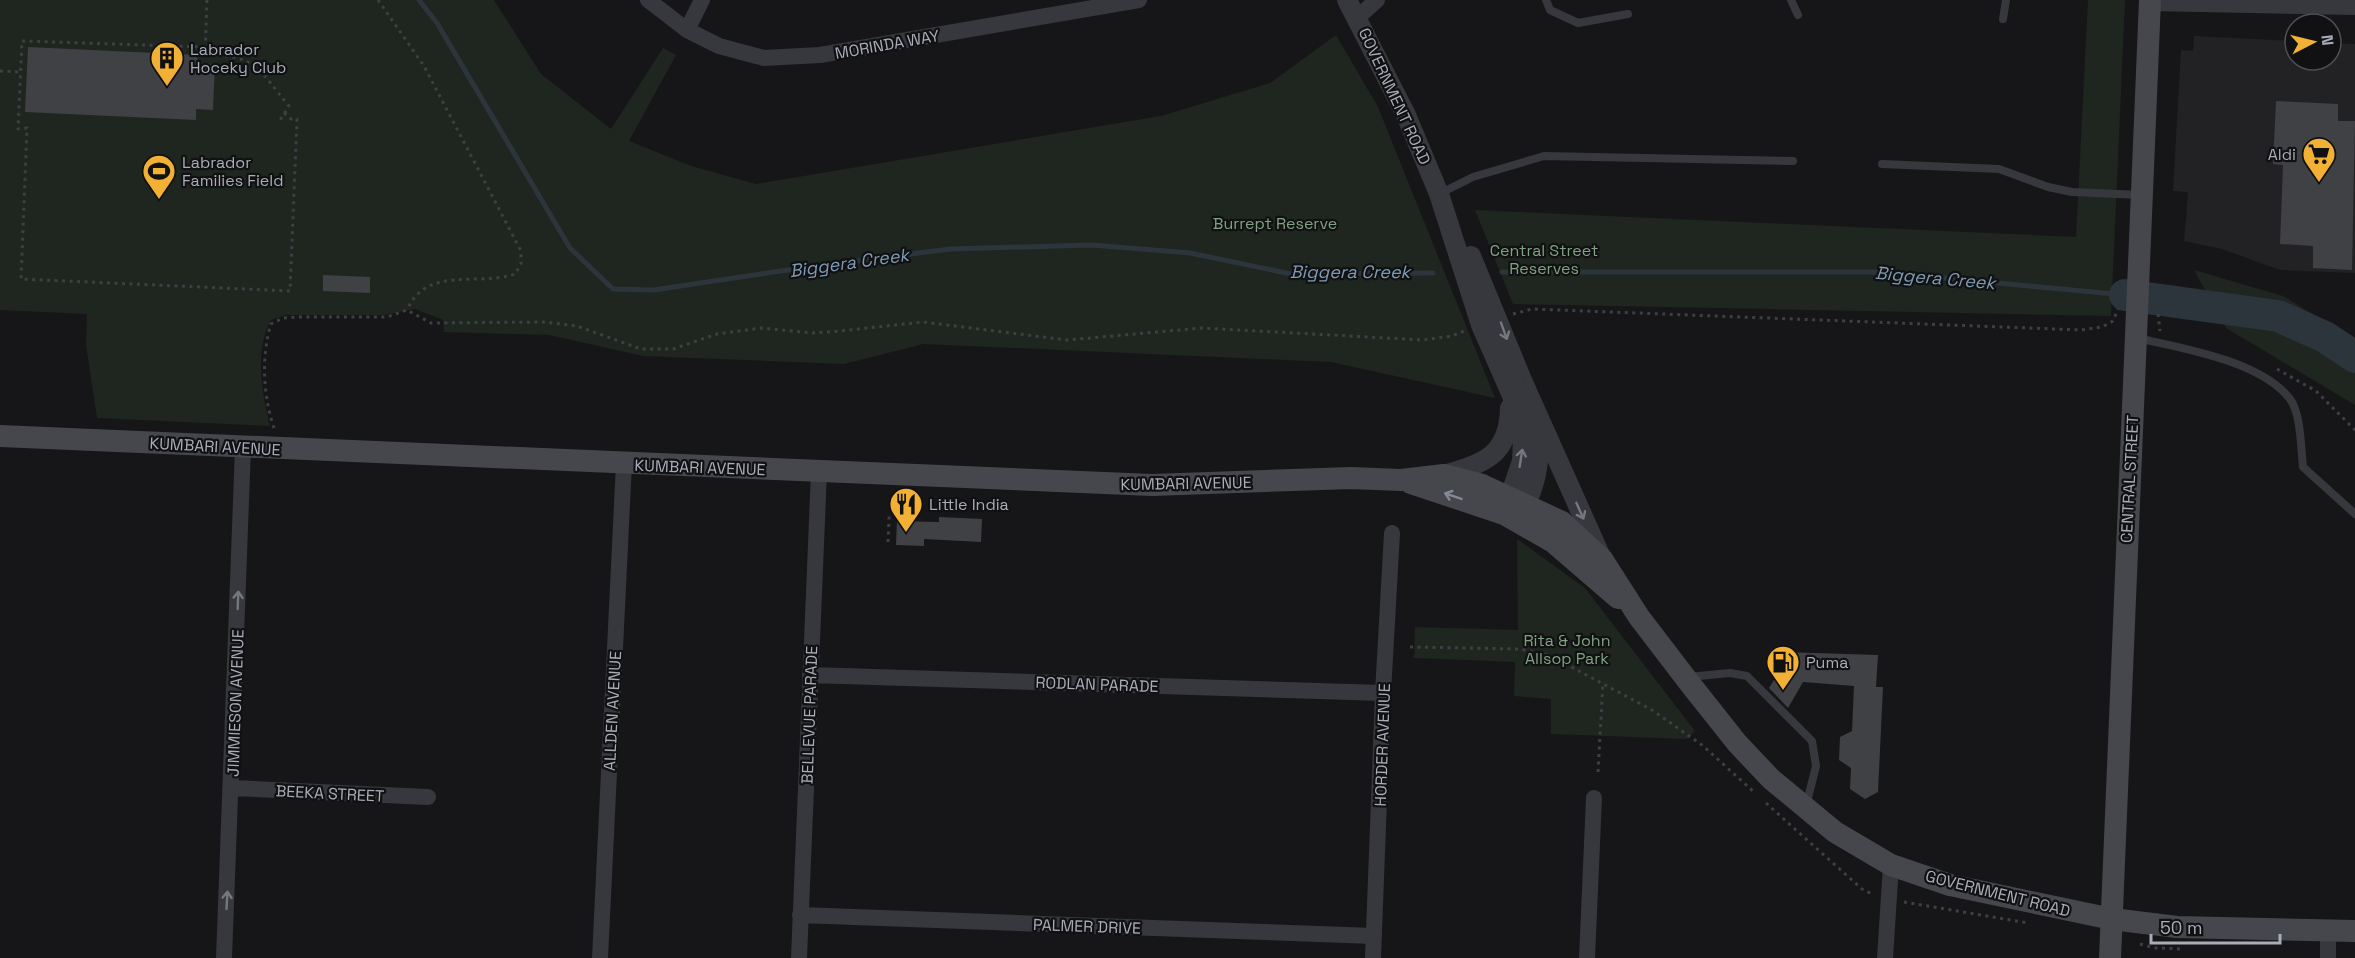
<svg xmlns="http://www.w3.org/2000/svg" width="2355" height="958" font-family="'Space Grotesk',sans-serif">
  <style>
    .built { fill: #222225 }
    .green { fill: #1e261f }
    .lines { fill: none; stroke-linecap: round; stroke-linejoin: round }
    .stream { stroke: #2c353c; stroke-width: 5 }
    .river { stroke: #2c353c; stroke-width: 32 }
    .building { fill: #404145 }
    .path { stroke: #3d3f44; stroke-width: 3; stroke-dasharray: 3 4.5; stroke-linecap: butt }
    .service { stroke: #37383d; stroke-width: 8 }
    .minor { stroke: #37383d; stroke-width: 16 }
    .tertiary { stroke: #37383d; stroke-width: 20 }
    .secondary { stroke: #45474d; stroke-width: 22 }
    .oneway { stroke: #757881 }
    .oneway2 { stroke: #858993 }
    .labels { text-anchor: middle; stroke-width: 4.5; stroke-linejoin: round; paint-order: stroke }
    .street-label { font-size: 16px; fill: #a8adb8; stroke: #111113 }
    .poi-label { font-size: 16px; fill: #a8adb8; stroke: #111113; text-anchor: start }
    .park-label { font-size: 16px; fill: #7fa381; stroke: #111113 }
    .water-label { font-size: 18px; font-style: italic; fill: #7f9bb3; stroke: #111113 }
  </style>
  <rect width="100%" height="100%" fill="#161618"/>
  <path class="built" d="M2194,36L2295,41V60H2331V43L2355,44V273L2280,270L2222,249L2184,241L2188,192L2173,191L2181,50L2193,51Z"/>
  <path class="green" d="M0,0H494L541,74L611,129L663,48L676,55L629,141L691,166L756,184L1161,116L1270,83L1336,35L1378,107L1495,398L1331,362L923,344L844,364L643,356L549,335L444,332L443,320L415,309L383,315H286L271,320C254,351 262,393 270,426L97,418L86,345L87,314L0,310Z
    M2088,0H2125L2111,316L1513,304L1475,210L2076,237Z
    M2194,270L2283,296L2355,340V405L2226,328Z
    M1517,539L1585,588L1695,731L1687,739L1551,734V699L1514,696L1515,662L1414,658L1415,627L1518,630Z"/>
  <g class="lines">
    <path class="stream" d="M419,0L437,23L570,248L613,289L654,290L801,268L950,249L1092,245L1190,253L1291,274L1433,273
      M1502,272H1882L2125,295"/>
    <path class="river" d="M2125,295L2278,316L2325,337L2355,357"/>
  </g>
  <path class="building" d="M28,47L198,55L197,63L215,64L213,110L196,109V120L25,112Z
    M2276,101L2338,104V121H2355L2352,270L2313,268V246L2280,244L2283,165L2273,164Z
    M323,275L370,277V293L323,291Z
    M939,517L982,519L981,542L924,539V546L896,545L897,521L939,522Z
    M1783,652L1878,655L1876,687H1883L1878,792L1865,799L1850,789L1851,768L1839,760L1840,737L1852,731L1854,686L1803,682L1788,708L1769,688L1783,665Z"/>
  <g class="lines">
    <path class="path" d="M207,0L205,55C257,55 258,69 289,106L280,120
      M378,0L424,66L521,251V264L515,274C476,287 427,265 407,310
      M205,47L22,41L18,129L27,128L21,279L290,291L297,119H291L284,113
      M0,71L20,72
      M1513,314L1532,309L2081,330L2102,327L2113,321L2118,309
      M2158,314L2160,331
      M2277,369L2316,391L2355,430
      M274,428C263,396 261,356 271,324L283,318L297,317H387L407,310L431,323L545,322L577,326L641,349H673L717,334L761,328L812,333L840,331L923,322L1067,340L1202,328L1423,340L1452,336L1464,331
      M888,542L889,518H899L900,496
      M1410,647L1520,649L1549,655L1652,710L1702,745L1754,792
      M1598,772L1603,682
      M1766,803L1862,889L1872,894
      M1904,902L2028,923
      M2140,944L2155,948L2183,949"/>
    <path class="service" d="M1546,0L1550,10L1578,23L1628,14
      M1791,0L1798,15
      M2003,19L2006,0
      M1882,164L1999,169L2048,187L2072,192L2141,195
      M1439,194L1473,177L1544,156L1793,161
      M2137,338C2182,348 2261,361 2290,399C2301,413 2301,450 2303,467L2355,514
      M1688,677L1730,673L1747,676L1812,741L1816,766L1806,806"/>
    <path class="minor" d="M648,0L687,30L719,46L764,58L820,55L1139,0
      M2150,3L2355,7
      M1358,17L1377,0
      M687,30L702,0
      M810,675L1383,693
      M232,788L428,797
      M800,915L1374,936
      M224,958L243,447
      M600,958L624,463
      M799,958L819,471
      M1373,958L1383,693L1392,533
      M1587,958L1594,798
      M1885,958L1891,865
      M2328,958V931"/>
    <path class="tertiary" d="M1347,0L1406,115L1439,194L1481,325L1517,407L1523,438L1522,461L1505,511
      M1471,256L1522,380L1601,557
      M1444,475C1485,463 1509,455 1510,408
      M1520,519C1534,488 1543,462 1536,429"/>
    <path class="secondary" d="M0,436L1152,485L1351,478L1401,480L1444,475L1482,485L1562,522L1602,559L1639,617L1691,685L1737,743L1771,779L1835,832L1891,865L1950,885L2112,919L2177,927L2355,931
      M1411,483L1504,514L1553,542L1618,598
      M2110,958L2150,0"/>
  </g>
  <defs><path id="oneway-shaft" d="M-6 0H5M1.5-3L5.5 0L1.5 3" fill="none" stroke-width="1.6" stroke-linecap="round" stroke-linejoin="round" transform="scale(1.5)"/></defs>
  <g class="oneway">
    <use href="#oneway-shaft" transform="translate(1504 331) rotate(70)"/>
    <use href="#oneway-shaft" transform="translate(1521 458) rotate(-81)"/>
    <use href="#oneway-shaft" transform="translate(1580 511) rotate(66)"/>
    <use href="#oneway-shaft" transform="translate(238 600) rotate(-88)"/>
    <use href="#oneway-shaft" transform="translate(227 900) rotate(-87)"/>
  </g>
  <use class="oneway2" href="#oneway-shaft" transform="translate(1453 496) rotate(-161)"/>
  <defs>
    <symbol id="building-pin" viewBox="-11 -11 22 30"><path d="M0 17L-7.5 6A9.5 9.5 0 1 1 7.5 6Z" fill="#f2b134" stroke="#111113"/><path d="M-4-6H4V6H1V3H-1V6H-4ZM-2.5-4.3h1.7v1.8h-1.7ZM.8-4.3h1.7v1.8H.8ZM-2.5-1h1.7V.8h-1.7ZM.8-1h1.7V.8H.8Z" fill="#111"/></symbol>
    <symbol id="supermarket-pin" viewBox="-11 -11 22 30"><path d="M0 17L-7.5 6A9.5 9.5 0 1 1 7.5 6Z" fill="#f2b134" stroke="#111113"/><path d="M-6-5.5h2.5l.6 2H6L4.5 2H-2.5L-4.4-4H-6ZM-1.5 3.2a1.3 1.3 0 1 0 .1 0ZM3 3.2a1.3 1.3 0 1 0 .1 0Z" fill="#111"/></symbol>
    <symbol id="stadium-pin" viewBox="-11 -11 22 30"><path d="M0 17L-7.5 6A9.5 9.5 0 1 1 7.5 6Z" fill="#f2b134" stroke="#111113"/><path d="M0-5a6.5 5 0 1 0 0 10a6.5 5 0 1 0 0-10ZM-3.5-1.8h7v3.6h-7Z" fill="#111"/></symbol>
    <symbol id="restaurant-pin" viewBox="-11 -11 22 30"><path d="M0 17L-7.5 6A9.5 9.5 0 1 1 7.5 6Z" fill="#f2b134" stroke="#111113"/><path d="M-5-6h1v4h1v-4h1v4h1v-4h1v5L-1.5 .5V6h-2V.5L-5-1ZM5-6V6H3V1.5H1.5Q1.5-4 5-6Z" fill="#111"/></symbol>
    <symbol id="fuel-pin" viewBox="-11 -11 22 30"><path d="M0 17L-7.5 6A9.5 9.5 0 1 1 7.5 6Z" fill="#f2b134" stroke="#111113"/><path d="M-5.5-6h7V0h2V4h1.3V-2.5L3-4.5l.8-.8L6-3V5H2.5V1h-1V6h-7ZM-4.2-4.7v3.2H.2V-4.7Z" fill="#111"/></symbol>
  </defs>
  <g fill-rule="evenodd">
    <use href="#building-pin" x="148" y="39" width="38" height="52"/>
    <use href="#supermarket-pin" x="2300" y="135" width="38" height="52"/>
    <use href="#stadium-pin" x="140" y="152" width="38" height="52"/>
    <use href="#restaurant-pin" x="887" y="485" width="38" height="52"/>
    <use href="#fuel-pin" x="1764" y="643" width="38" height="52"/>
  </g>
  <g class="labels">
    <g class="street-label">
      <text transform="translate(887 44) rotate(-10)" y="6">MORINDA WAY</text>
      <text transform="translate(1395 96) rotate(65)" y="6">GOVERNMENT ROAD</text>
      <text transform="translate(215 446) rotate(3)" y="6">KUMBARI AVENUE</text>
      <text transform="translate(700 467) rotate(2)" y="6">KUMBARI AVENUE</text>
      <text transform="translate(2129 479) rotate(-87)" y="6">CENTRAL STREET</text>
      <text transform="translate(1186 483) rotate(-1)" y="6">KUMBARI AVENUE</text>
      <text transform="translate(1097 684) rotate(2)" y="6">RODLAN PARADE</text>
      <text transform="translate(235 703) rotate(-88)" y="6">JIMMIESON AVENUE</text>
      <text transform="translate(612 711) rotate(-87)" y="6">ALLDEN AVENUE</text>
      <text transform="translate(809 715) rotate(-88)" y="6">BELLEVUE PARADE</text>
      <text transform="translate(1382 745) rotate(-88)" y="6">HORDER AVENUE</text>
      <text transform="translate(330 793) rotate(3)" y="6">BEEKA STREET</text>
      <text transform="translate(1998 893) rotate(14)" y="6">GOVERNMENT ROAD</text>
      <text transform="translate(1087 926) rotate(2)" y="6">PALMER DRIVE</text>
    </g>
    <g class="poi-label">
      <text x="190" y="55">Labrador<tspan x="190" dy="18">Hoceky Club</tspan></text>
      <text x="2296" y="160" text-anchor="end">Aldi</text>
      <text x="182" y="168">Labrador<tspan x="182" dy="18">Families Field</tspan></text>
      <text x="929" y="510">Little India</text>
      <text x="1806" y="668">Puma</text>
    </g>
    <g class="park-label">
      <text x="1275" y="229">Burrept Reserve</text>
      <text x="1544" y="256">Central Street<tspan x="1544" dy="18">Reserves</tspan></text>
      <text x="1567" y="646">Rita &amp; John<tspan x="1567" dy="18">Allsop Park</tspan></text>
    </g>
    <g class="water-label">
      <text transform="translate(849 263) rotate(-8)" y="6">Biggera Creek</text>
      <text x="1350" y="278">Biggera Creek</text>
      <text transform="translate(1935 278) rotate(5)" y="6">Biggera Creek</text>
    </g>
  </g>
  <g transform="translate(2313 42) rotate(83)"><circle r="28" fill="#111113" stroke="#4d4f55" stroke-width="1.5"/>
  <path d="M0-4.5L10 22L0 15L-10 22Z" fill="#f2b134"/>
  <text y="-9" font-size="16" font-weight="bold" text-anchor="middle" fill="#a8adb8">N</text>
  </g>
  <path d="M2151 934v9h129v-9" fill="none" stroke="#a8adb8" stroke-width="3"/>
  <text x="2160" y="934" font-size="18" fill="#a8adb8" stroke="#111113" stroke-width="4.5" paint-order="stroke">50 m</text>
</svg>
